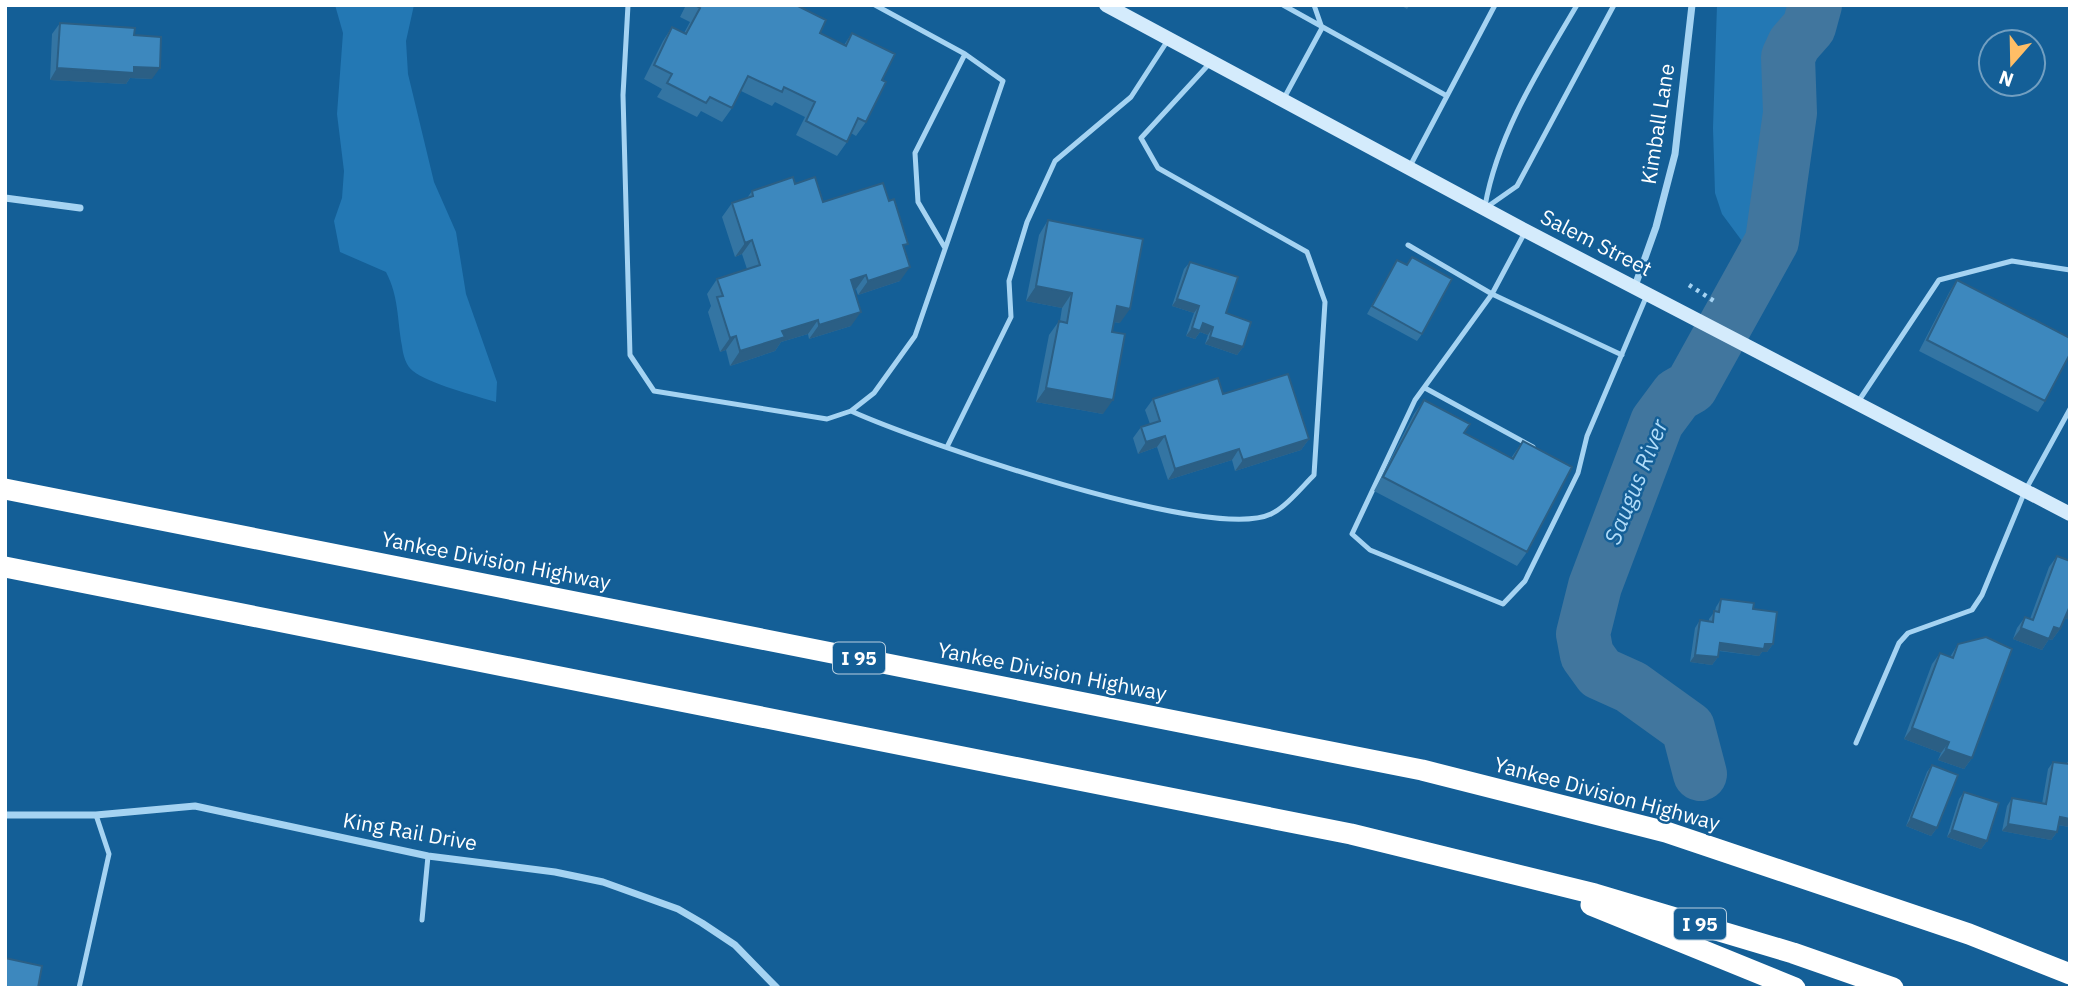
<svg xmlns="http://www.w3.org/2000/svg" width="2075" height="993" font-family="'IBM Plex Sans',sans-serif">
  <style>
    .green { fill: #2378b4 }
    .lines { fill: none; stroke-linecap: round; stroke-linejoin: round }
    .river { stroke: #41769e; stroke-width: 54 }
    .path { stroke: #a5d3f2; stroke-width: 4.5; stroke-dasharray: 3.5 5; stroke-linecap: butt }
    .service { stroke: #a5d3f2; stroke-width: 5 }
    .minor { stroke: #a5d3f2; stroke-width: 7 }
    .secondary { stroke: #d4ebfc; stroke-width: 14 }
    .motorway { stroke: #fff; stroke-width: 21 }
    .wall { fill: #3475a3 }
    .shaded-wall { fill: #2b5f85 }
    .building { fill: #3d88be; stroke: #2b5f85; stroke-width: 2 }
    .labels { text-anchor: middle; stroke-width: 5; stroke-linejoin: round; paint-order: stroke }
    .shield { fill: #145f97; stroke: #b8cfe0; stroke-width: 2 }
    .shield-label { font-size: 19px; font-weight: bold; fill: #fff }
    .street-label { font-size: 21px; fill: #fff; stroke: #145f97 }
    .water-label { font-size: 23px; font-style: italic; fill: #b1dcf9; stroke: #145f97 }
  </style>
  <rect width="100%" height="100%" fill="#145f97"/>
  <path class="green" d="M335,5H414L406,41L408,74L434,182L456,232L466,294L497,382L496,402C476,396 427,383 413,371C406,366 403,355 402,346C397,319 399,297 386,272L340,252L334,221L342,198L344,171L337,114L343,33Z
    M1717,5H1843L1828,23L1822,36L1797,123L1794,199L1788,233L1792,255L1783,274L1735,256L1742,241L1722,214L1715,193L1713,128Z"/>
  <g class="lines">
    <path class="river" d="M1700,774L1688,728L1631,687L1600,673L1587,655L1583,634L1595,586L1657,422L1677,395L1691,387L1772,241L1790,113L1788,57L1794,44L1809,27L1815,5"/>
    <path class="path" d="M1689,285L1714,301"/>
    <path class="service" d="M628,5L623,95L630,355L654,391L827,419L851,411L874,393L915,336L1003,81L965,54L875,5
      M1283,5L1447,96
      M1283,100L1322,28L1314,5
      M1409,168L1495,5
      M1485,206C1498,133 1540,68 1577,5
      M1487,207L1517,186L1614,5
      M1524,234L1492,294L1415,400L1352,534L1370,550L1503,604L1525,581L1578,473L1587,436L1647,295
      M1408,245L1492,294L1622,355
      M945,248L918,202L915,153L965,54
      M1425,388L1533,447
      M1858,402L1939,280L2012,261L2070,270
      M851,411C917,441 1211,543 1271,514C1286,507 1302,487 1314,475L1325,302L1307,252L1158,168L1141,138L1210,63
      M947,447L1011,317L1009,281L1027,222L1055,161L1131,97L1168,40
      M1856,743L1899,643L1908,633L1972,610L1982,595L2025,491L2070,409
      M422,920L428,856
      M79,988L109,854L96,815"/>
    <path class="minor" d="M5,198L80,208
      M1635,286L1656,227L1675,154L1692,5
      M5,815H96L195,806L428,856L555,872L603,882L678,909L702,923L735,945L777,988"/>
    <path class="secondary" d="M1106,5L1526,231L2070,514"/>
    <path class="motorway" d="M5,489L1422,770L1666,832L1969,934L2070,974
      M5,567L1351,834L1595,894L1793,953L1893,988
      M1591,905L1795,988"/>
  </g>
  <path class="wall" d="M686,5H796L820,33L844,45L852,33L882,80L866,122L856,136L851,133L847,142L837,156L796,135L805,117L775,102L772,106L741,91L732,108L722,122L701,111L697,117L657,97L662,89L644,79L663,41L672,27L684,33L690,22L680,17Z
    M1400,5H1410L1407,9Z
    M60,23L134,35L152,79L130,78L126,84L50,80L52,34Z
    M795,184L823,202L904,249L900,281L858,295L856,289L854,290L851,326L809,339L808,334L781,342L775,351L730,366L726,350L720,352L708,312L711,306L707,294L717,279L747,269L742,254L735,257L722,217L732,203L747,198L752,191Z
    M1048,220L1120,323L1114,322L1112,332L1103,414L1036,402L1049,335L1059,321H1060L1062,308L1026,301L1039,235Z
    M1412,257L1422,334L1417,341L1367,314L1397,260L1406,265Z
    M1190,262L1226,313L1243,347L1237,355L1205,344L1208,335L1200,332L1195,339L1186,336L1194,313L1172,306L1184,269Z
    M1957,280L2045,401L2038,412L1919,351L1950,291Z
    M1223,394L1309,439L1301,450L1235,471L1232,460L1168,480L1157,447L1138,454L1133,438L1141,427L1150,424L1145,410L1153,399Z
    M1424,400L1464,433L1511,458L1523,441L1527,552L1517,566L1374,491L1414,414Z
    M2057,556L2070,561V620L2065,618L2060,629L2052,640L2049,639L2042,650L2013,639L2017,628L2025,617L2030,619L2049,567Z
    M1721,599L1753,609L1773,644L1767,652H1762L1759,656L1719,651L1718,657L1712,665L1690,662L1695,628L1700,620L1709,621V619L1715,611L1716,607Z
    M1958,644L1972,758L1964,769L1938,760L1941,753L1904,739L1932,664L1940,653L1950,657Z
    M2070,759L2069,827L2058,825L2057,832L2051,840L2002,831L2007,806L2012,798L2042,804L2048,769L2053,762L2066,764Z
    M1932,765L1937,828L1931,836L1906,826L1927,772Z
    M1964,792L1987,841L1981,849L1947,837L1959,799Z"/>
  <path class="shaded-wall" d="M134,67L160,68L152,79L130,78L126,84L50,80L57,68Z
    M752,240L742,254L735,257L745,243Z
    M910,267L900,281L858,295L868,281Z
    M866,275L856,289L841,294L851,280Z
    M1036,286L1072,293L1062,308L1026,301Z
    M1177,299L1199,306L1194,313L1172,306Z
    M1117,306L1130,309L1120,323L1107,321Z
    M861,312L851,326L809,339L819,325Z
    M818,320L808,334L781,342L775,351L730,366L740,351L782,331Z
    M1203,323L1213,327L1208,335L1200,332L1195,339L1186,336L1192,328Z
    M736,336L726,350L720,352L730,338Z
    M1210,337L1243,347L1237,355L1205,344Z
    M1046,388L1113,400L1103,414L1036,402Z
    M1165,436L1157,447L1138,454L1146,442Z
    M1309,439L1301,450L1235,471L1243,460Z
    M1239,449L1232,460L1168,480L1175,469Z
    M2070,606V620L2062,617Z
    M2054,627L2060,629L2052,640L2049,639L2042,650L2013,639L2021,628Z
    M1720,643L1765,644H1773L1767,652H1762L1759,656L1715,650Z
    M1695,655L1718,657L1712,665L1690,662Z
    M1912,728L1949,742L1941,753L1904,739Z
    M1946,749L1972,758L1964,769L1938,760Z
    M2060,817L2070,819L2069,827L2054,824Z
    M1911,818L1937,828L1931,836L1906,826Z
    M2008,824L2057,832L2051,840L2002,831Z
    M1952,830L1987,841L1981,849L1947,837Z"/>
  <path class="building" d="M695,5H796L826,20L820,33L846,46L852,33L895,54L882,80L886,82L866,122L858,118L847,142L806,121L815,102L784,87L782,92L748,76L732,108L710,97L706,103L667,83L672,74L654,65L672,27L686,34L700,8Z
    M60,23L135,28L134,35L161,37L160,68L134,67V73L57,68Z
    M793,177L795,184L815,177L823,202L883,183L889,201L894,199L908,244L903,245L910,267L868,281L866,275L851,280L861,312L819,325L818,320L782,331L785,337L740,351L736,336L730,338L717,297L723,296L717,279L760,265L752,240L745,243L732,203L753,196L752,191Z
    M1048,220L1143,239L1130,309L1117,306L1112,332L1125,334L1113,400L1046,388L1059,321L1067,323L1072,293L1036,286Z
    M1412,257L1452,279L1422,334L1372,306L1397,260L1407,265Z
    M1190,262L1238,277L1226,313L1251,322L1243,347L1210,337L1213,327L1203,323L1200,331L1192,328L1199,306L1177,299Z
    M1957,280L2070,338V354L2045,401L1927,340Z
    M1288,374L1309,439L1243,460L1239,449L1175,469L1165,436L1146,442L1141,427L1160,421L1153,399L1218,378L1223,394Z
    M1424,400L1470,424L1464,433L1513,459L1523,441L1572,467L1527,552L1383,477Z
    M2057,556L2070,561V606L2060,629L2054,627L2049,639L2021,628L2025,617L2033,620Z
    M1721,599L1754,603L1753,609L1777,612L1773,644H1765L1764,649L1720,643L1718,657L1695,655L1700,620L1713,622L1714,611L1719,612Z
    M1986,637L2012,649L1972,758L1946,749L1949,742L1912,728L1940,653L1953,658L1958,644Z
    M2053,762L2069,764L2070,762V819L2060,817L2057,832L2008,824L2012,798L2046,804Z
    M1932,765L1958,775L1937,828L1911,818Z
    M1964,792L1999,803L1987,841L1952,830Z
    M5,958L42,966L38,988H5Z"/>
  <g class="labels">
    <g class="shield">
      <rect x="833" y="642.5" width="52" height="31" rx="5"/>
      <rect x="1674" y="908.5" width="52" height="31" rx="5"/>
    </g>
    <g class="shield-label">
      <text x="859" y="665">I 95</text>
      <text x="1700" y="931">I 95</text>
    </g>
    <g class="street-label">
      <text transform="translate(1658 124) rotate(-81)" y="7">Kimball Lane</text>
      <text transform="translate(1596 243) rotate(27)" y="7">Salem Street</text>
      <text transform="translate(496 561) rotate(11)" y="7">Yankee Division Highway</text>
      <text transform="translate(1052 672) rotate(11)" y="7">Yankee Division Highway</text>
      <text transform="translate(1607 794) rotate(15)" y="7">Yankee Division Highway</text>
      <text transform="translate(410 832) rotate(10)" y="7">King Rail Drive</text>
    </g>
    <g class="water-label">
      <text transform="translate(1636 482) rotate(-68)" y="8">Saugus River</text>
    </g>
  </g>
  <rect width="2075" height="993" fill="none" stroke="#ffffff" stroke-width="14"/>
  <g transform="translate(2012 63) rotate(200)"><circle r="33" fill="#145f97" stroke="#729fc1" stroke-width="2"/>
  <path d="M0-5L12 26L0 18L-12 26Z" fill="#ffbe66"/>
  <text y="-10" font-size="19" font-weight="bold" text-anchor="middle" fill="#ffffff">N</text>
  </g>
</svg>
